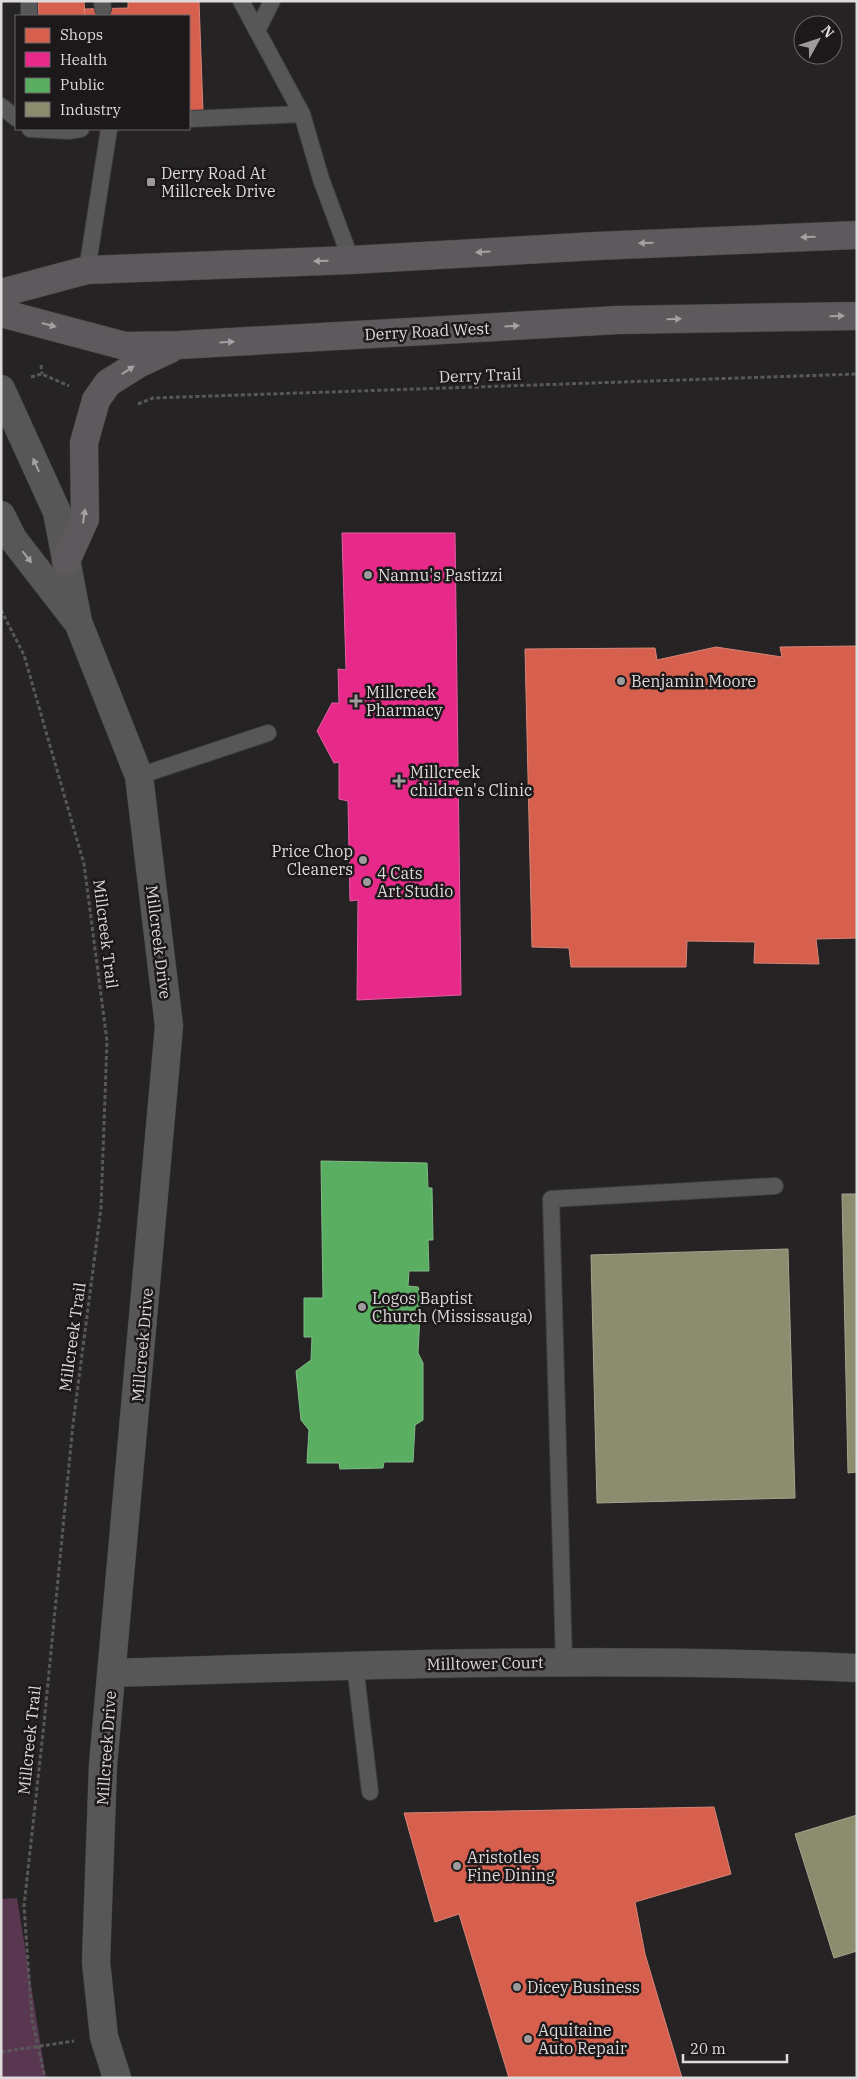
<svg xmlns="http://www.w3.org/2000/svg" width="858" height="2079" font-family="'IBM Plex Serif',serif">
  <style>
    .green { fill: #593750 }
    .shops { fill: #d6604d; stroke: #d88578 }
    .health { fill: #e7298a; stroke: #e45ea3 }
    .public { fill: #5aae61; stroke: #82bc86 }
    .industry { fill: #8c8c6e; stroke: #a5a48f }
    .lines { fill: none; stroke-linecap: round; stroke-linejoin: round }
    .service-casing { stroke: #403d3f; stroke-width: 18 }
    .minor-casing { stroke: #403d3f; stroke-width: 29 }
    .tertiary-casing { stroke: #403d3f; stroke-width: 29 }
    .secondary-casing { stroke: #403d3f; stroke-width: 29 }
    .path { stroke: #595758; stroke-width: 3; stroke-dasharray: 4 2.5; stroke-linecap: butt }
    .service { stroke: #585758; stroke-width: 16 }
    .minor { stroke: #585758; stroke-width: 28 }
    .tertiary { stroke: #585758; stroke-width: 28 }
    .secondary { stroke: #5e595c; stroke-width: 28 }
    .oneway { fill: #a4a0a3 }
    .oneway2 { fill: #a2a0a1 }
    .poi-dot { fill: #9d9b9c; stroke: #1d191b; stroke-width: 2 }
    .labels { text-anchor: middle; stroke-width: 5; stroke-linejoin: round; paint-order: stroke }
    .poi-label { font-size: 16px; fill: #dedbdd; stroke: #1d191b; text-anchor: start }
    .street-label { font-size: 16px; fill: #dedbdd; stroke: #1d191b }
  </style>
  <rect width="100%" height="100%" fill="#252324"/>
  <path class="green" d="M17,1898L46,2078H1V1899Z"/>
  <path class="shops" d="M38,1H84L85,16H39Z
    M128,1H199L203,112L189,113V16H85L84,9L128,8Z
    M857,646V938L816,939L819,964L754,963L755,942L687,941L686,967H571L569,948L532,947L525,649L655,648L657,660L716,647L782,657L780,647Z
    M714,1807L731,1874L635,1902L645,1954L682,2078H509L459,1914L435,1922L404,1813Z"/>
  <path class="health" d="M342,533H455L461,995L357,1000L358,900L350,901L348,801L339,799V762L334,763L317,731L332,703H339L338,669L346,670Z"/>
  <path class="public" d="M321,1161L427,1163L428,1188H432L433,1240H428L429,1271H409L408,1286L418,1287L421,1295L418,1353L423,1363V1420L415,1425L413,1462H384L383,1468L340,1469L339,1463H307L309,1430L301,1420L296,1371L311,1360L312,1337H304V1298H323Z"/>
  <path class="industry" d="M842,1194H857V1472L848,1473Z
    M788,1249L795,1498L597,1503L591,1255Z
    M857,1815V1951L834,1958L795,1834Z"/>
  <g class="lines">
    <defs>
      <path id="service" d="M29,1V16
        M102,1L103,9
        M241,1L302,114L321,179L351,260
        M257,31L272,1
        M1,106L16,118
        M189,119L302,114
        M30,129L70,131L81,129
        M87,270L109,129
        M139,776L268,733
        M564,1662L551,1199L775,1186
        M355,1665L370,1792"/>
      <path id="minor" d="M112,1673C360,1665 609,1656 857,1668"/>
      <path id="tertiary" d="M1,389L57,512L78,622L139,776L169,1026L103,1765L96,1962L104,2037L117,2078
        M1,515L13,539L75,619"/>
      <path id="secondary" d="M1,293L87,270L351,260L596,246L857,235
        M1,313L125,346L179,345L618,320L857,316
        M66,561L85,519L84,443L96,400L108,383L140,363L170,349"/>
    </defs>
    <use href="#service" class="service-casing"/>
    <use href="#minor" class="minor-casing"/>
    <use href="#tertiary" class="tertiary-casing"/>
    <use href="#secondary" class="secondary-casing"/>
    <path class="path" d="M41,365L42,374
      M31,377L42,374L69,386
      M138,404L153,398L857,374
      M1,610L24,655L84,864L107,1041L101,1208L73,1424L44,1724L24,1906L32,2019L45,2078
      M1,2052L74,2041"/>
    <use href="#service" class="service"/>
    <use href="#minor" class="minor"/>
    <use href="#tertiary" class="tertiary"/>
    <use href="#secondary" class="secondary"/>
  </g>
  <defs><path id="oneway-solid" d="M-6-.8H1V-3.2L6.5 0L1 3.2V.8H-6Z" transform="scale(1.25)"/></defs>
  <g class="oneway">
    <use href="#oneway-solid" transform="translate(808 237) rotate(178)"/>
    <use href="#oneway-solid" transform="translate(646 243) rotate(178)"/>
    <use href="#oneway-solid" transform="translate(483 252) rotate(177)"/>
    <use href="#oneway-solid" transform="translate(321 261) rotate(178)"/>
    <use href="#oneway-solid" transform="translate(837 316) rotate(-1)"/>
    <use href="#oneway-solid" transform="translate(674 319) rotate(-1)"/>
    <use href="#oneway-solid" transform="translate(49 325) rotate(15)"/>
    <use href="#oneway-solid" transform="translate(512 326) rotate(-3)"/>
    <use href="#oneway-solid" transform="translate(227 342) rotate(-3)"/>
    <use href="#oneway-solid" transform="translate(128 370) rotate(-33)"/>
    <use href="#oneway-solid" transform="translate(84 516) rotate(-82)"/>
  </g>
  <g class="oneway2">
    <use href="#oneway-solid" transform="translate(36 465) rotate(-114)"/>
    <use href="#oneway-solid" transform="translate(27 557) rotate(52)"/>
  </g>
  <g class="poi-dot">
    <rect x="146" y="177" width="10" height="10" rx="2.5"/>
    <circle cx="368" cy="575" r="5"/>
    <circle cx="621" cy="681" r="5"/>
    <path d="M353.5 693.5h5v5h5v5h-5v5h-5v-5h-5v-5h5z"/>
    <path d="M396.5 773.5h5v5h5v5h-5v5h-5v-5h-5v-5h5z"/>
    <circle cx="363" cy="860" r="5"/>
    <circle cx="367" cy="882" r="5"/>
    <circle cx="362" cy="1307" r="5"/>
    <circle cx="457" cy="1866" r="5"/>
    <circle cx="517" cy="1987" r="5"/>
    <circle cx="528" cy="2039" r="5"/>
  </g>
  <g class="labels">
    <g class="poi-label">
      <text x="161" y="179">Derry Road At<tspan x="161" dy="18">Millcreek Drive</tspan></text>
      <text x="378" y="581">Nannu's Pastizzi</text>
      <text x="631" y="687">Benjamin Moore</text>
      <text x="366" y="698">Millcreek<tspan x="366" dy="18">Pharmacy</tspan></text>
      <text x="410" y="778">Millcreek<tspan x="410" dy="18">children's Clinic</tspan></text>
      <text x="353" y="857" text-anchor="end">Price Chop<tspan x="353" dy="18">Cleaners</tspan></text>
      <text x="377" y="879">4 Cats<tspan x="377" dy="18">Art Studio</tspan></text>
      <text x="372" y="1304">Logos Baptist<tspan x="372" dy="18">Church (Mississauga)</tspan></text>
      <text x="467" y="1863">Aristotles<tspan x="467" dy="18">Fine Dining</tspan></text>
      <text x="527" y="1993">Dicey Business</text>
      <text x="538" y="2036">Aquitaine<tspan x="538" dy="18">Auto Repair</tspan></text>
    </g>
    <g class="street-label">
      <text transform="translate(427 331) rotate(-3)" y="6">Derry Road West</text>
      <text transform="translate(480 375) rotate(-2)" y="6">Derry Trail</text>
      <text transform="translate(106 934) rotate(83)" y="6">Millcreek Trail</text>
      <text transform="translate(159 942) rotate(83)" y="6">Millcreek Drive</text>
      <text transform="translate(72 1337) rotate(-82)" y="6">Millcreek Trail</text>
      <text transform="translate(142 1345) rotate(-85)" y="6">Millcreek Drive</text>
      <text transform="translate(485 1663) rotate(-1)" y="6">Milltower Court</text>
      <text transform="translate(29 1740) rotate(-84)" y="6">Millcreek Trail</text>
      <text transform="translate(106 1748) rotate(-86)" y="6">Millcreek Drive</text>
    </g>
  </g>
  <rect width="858" height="2079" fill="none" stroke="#dedbdd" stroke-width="5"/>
  <rect x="15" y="15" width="175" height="115" fill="#1d191b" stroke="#6a6769"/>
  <rect x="25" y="28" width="25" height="15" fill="#d6604d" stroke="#6a6769"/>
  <text x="60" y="40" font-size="15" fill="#dedbdd">Shops</text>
  <rect x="25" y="52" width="25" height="15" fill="#e7298a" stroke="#6a6769"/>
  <text x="60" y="65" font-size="15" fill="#dedbdd">Health</text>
  <rect x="25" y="78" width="25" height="15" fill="#5aae61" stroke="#6a6769"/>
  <text x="60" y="90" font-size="15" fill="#dedbdd">Public</text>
  <rect x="25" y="102" width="25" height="15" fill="#8c8c6e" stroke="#6a6769"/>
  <text x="60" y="115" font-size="15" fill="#dedbdd">Industry</text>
  <g transform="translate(818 40) rotate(50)"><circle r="24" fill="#1d191b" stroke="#6a6769"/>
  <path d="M0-4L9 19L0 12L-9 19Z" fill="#9d9b9c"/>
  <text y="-8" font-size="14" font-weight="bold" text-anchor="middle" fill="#dedbdd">N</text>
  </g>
  <path d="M683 2054v8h104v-8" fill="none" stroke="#dedbdd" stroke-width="2.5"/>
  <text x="690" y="2054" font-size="15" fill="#dedbdd" stroke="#1d191b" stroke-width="4" paint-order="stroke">20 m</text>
</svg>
